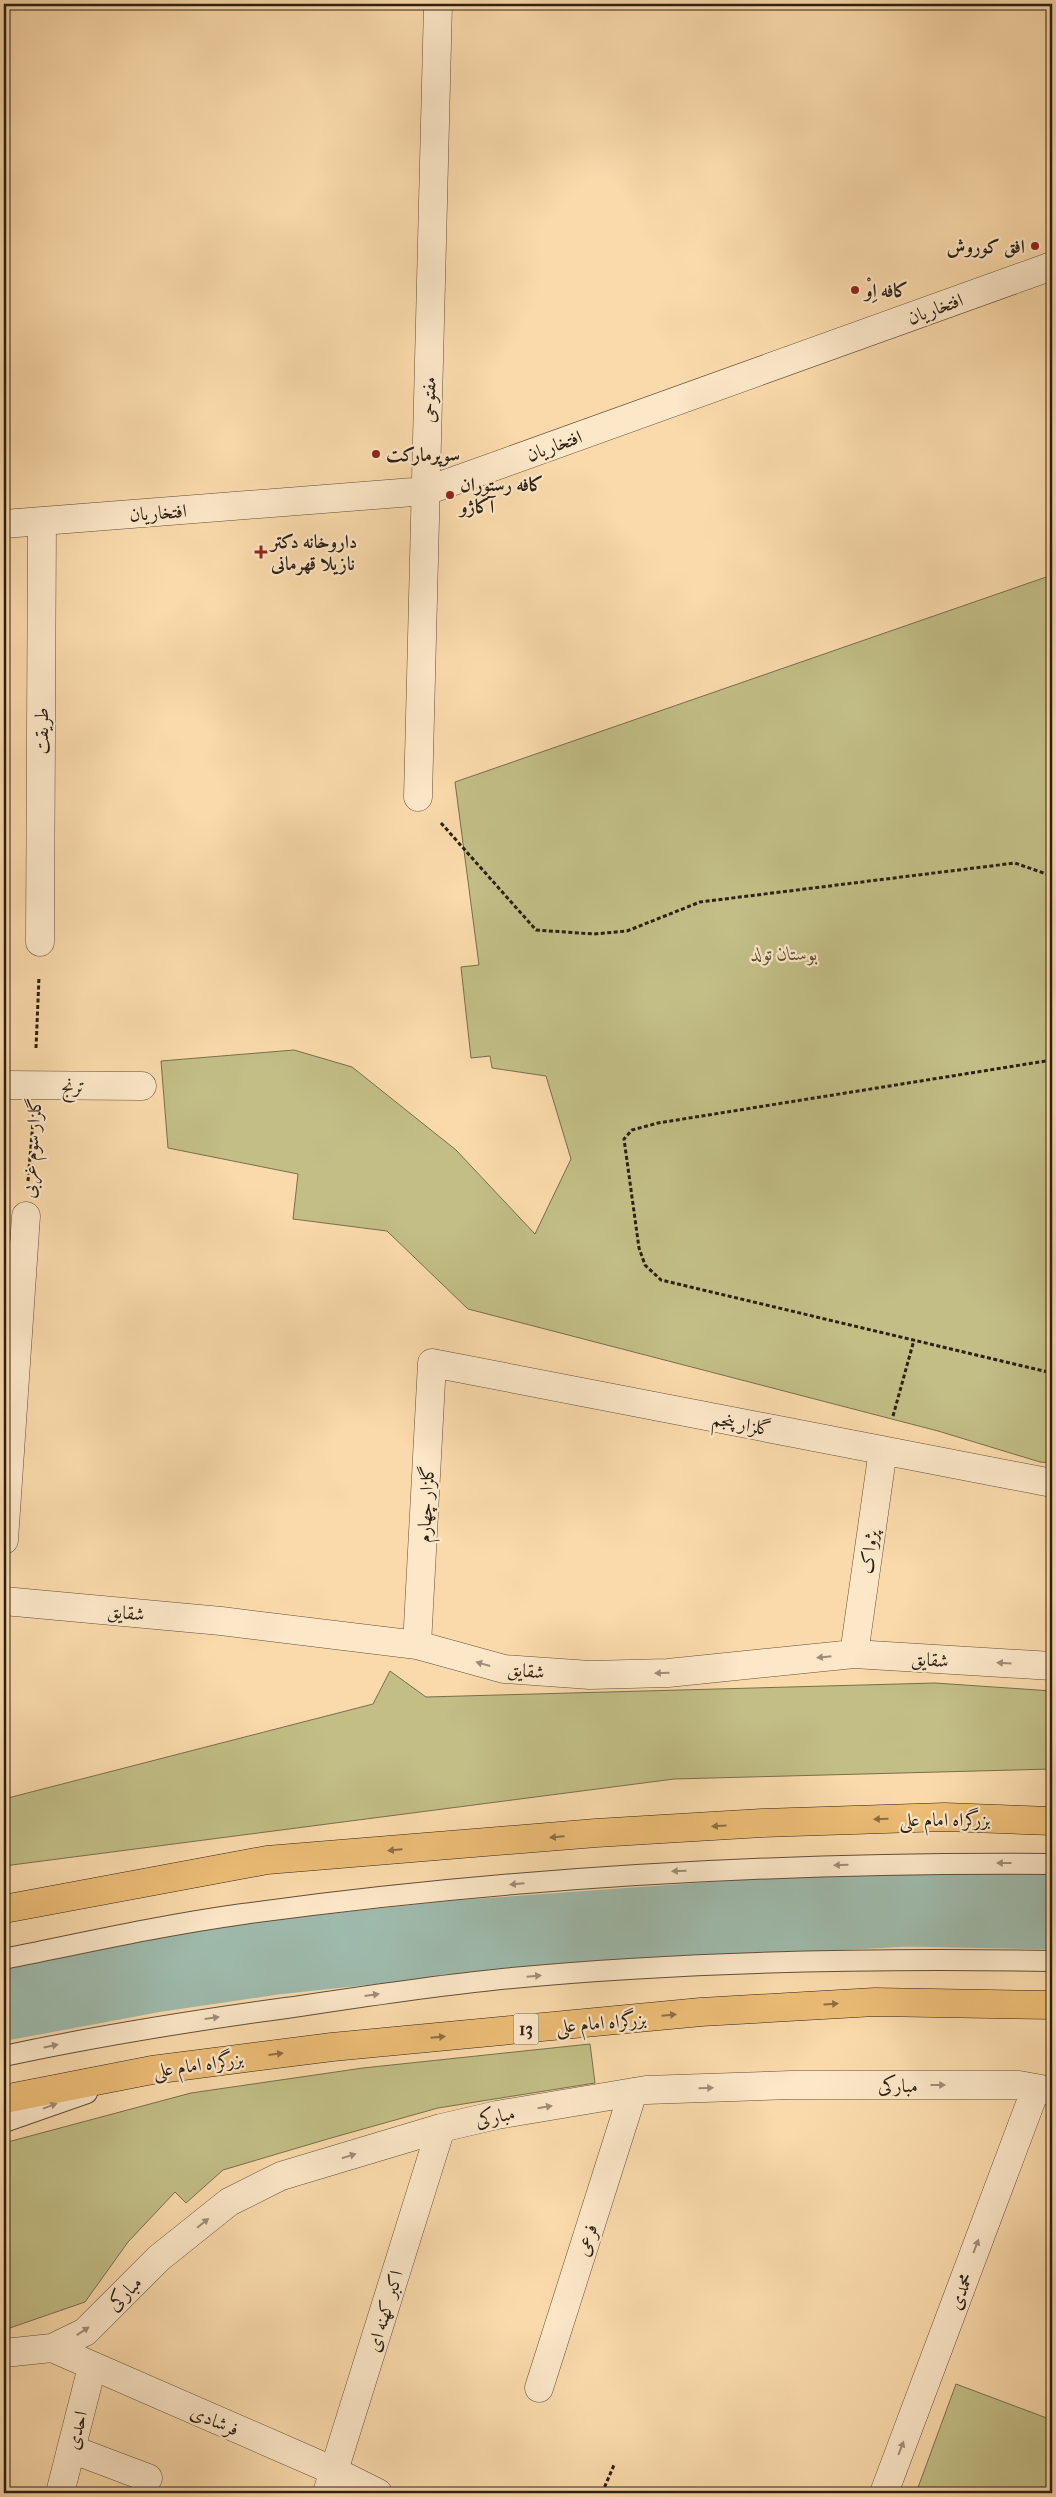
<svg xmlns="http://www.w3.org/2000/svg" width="1056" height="2497" font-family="'IM FELL French Canon',Amiri,serif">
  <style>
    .green { fill: #c2be86; stroke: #786f4c }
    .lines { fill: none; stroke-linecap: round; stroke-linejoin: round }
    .river { stroke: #9ebaac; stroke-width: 75 }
    .service-casing { stroke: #604e39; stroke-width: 22 }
    .minor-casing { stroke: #604e39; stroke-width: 29 }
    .trunk-casing { stroke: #2d2013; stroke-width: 29 }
    .path { stroke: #2d2013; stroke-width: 3; stroke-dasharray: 4 2.5; stroke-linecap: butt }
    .service { stroke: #fce7c8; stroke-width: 20 }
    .minor { stroke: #fce7c8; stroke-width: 28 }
    .trunk { stroke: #edbd76; stroke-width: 28 }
    .oneway { fill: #9f8d77 }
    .oneway2 { fill: #8d6e44 }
    .poi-dot { fill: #8f2418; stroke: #fce7c8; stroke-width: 2 }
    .labels { text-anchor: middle; stroke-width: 4.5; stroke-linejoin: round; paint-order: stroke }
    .shield { fill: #fce7c8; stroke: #6b5c49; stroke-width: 1 }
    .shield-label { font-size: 18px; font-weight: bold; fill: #2d2013 }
    .poi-label { font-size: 19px; font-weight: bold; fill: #2d2013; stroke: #fce7c8; text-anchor: start }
    .street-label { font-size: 19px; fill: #2d2013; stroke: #fce7c8 }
    .park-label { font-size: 19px; font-style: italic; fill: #5a4f36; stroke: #fce7c8 }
  </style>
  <rect width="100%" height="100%" fill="#fadaab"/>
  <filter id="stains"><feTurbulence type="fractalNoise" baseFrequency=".004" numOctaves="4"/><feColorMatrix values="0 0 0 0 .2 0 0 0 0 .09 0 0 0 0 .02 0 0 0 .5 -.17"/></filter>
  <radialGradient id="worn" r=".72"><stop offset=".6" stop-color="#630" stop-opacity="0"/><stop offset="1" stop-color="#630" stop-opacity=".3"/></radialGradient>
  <path class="green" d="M1052,575V1463L1040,1462L938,1431L468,1309L387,1231L293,1219L298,1174L168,1148L161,1061L294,1050L352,1067L456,1150L535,1234L571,1159L546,1076L492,1068L490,1056L471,1058L461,967L479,965L455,782Z
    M390,1671L426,1697L935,1683L1052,1691V1769L674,1779L4,1866V1799L373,1704Z
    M590,2044L595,2083L438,2108L331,2138L223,2170L186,2203L175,2192L128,2242L85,2302L4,2330V2143L191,2093L363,2068Z
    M956,2384L1052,2420V2493H916Z"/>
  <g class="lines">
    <path class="river" d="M4,2003L154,1975L276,1957L455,1938L733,1918L908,1909L1052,1912"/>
    <defs>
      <path id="service" d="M4,1959C83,1943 163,1925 243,1914C512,1877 782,1862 1052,1864
        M4,2056C97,2036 191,2021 286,2008C361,1997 436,1985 512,1978C691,1961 872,1958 1052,1961
        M4,2122L87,2093"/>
      <path id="minor" d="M4,524L426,491L1052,266
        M418,797L438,4
        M40,942L42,521
        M4,1085L142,1086
        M4,1540L26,1216
        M4,1601L221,1621L417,1645L504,1669L590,1675L668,1673L854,1654L1052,1666
        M417,1645L432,1363L1052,1483
        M854,1654L883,1450
        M52,2348L334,2471L378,2493
        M4,2353L52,2348L85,2332L159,2258L229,2202L281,2176L441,2128L497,2115L646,2090L791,2085H1019L1052,2091
        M539,2388L633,2092
        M71,2449L148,2478
        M60,2493L92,2367
        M327,2493L441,2128
        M884,2493L1036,2088"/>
      <path id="trunk" d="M4,1909L267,1860L596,1833L762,1823L945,1817L1052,1821
        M4,2099L152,2070L332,2047L701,2012L875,2002L1052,2005"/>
    </defs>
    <use href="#service" class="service-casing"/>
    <use href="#minor" class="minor-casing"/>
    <use href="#trunk" class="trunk-casing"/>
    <path class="path" d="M441,823L536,930L594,934L627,931L700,902L1015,863L1052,876
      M36,1048L39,977
      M1052,1060L658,1123L632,1130L624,1139L639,1248L645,1265L661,1280L1052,1373
      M28,1181L33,1122
      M893,1416L914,1340
      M602,2493L614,2465"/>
    <use href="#service" class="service"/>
    <use href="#minor" class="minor"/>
    <use href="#trunk" class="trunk"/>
  </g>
  <defs><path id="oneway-solid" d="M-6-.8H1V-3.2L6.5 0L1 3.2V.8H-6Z" transform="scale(1.25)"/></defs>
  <g class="oneway">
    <use href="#oneway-solid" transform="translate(824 1657) rotate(174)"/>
    <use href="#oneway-solid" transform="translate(1004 1663) rotate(-176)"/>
    <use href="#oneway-solid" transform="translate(483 1664) rotate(-164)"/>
    <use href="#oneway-solid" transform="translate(662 1673) rotate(178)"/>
    <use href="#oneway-solid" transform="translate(1004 1863) rotate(-180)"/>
    <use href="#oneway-solid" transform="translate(841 1865) rotate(178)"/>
    <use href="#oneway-solid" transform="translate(679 1871) rotate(178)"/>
    <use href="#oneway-solid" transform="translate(517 1884) rotate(175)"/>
    <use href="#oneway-solid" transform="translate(534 1976) rotate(-5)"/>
    <use href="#oneway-solid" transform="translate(372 1995) rotate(-8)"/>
    <use href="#oneway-solid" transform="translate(212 2018) rotate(-8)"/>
    <use href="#oneway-solid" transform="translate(51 2046) rotate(-12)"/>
    <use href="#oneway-solid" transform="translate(938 2085)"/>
    <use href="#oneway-solid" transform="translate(706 2088) rotate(-2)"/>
    <use href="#oneway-solid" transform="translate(50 2106) rotate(-20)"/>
    <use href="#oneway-solid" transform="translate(545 2107) rotate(-9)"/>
    <use href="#oneway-solid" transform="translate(349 2156) rotate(-17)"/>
    <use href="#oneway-solid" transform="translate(203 2223) rotate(-39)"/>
    <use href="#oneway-solid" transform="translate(976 2246) rotate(-69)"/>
    <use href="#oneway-solid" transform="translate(83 2331) rotate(-34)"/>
    <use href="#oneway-solid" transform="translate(901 2448) rotate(-69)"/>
  </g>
  <g class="oneway2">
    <use href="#oneway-solid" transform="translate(881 1819) rotate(178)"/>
    <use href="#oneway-solid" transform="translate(719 1826) rotate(176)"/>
    <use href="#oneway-solid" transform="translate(557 1837) rotate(175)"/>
    <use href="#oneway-solid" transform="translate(395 1850) rotate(175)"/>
    <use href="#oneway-solid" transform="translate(831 2004) rotate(-3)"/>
    <use href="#oneway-solid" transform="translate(669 2015) rotate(-5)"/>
    <use href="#oneway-solid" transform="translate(438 2037) rotate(-5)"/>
    <use href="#oneway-solid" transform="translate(276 2054) rotate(-7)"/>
  </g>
  <g class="poi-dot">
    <circle cx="1035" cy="246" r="5"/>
    <circle cx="855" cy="290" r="5"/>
    <circle cx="376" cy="454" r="5"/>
    <circle cx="450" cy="495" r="5"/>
    <path d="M258.5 544.5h5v5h5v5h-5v5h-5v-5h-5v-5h5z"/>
  </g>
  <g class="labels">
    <rect class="shield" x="513.5" y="2013.5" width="25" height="31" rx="4"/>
    <g class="shield-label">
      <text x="526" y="2035">13</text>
    </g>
    <g class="poi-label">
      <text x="1025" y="253" text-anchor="end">افق کوروش</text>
      <text x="865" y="297">کافه اِوْ</text>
      <text x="386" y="461">سوپرمارکت</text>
      <text x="460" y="491">کافه رستوران<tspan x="460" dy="22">آکاژو</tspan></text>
      <text x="271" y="548">داروخانه دکتر<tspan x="271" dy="22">نازیلا قهرمانی</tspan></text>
    </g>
    <g class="street-label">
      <text transform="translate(935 308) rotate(-20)" y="7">افتخاریان</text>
      <text transform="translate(428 400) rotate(-89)" y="7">مفتوحی</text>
      <text transform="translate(554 445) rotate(-20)" y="7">افتخاریان</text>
      <text transform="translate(158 512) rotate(-4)" y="7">افتخاریان</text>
      <text transform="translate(41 731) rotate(-90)" y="7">طریقت</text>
      <text x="73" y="1093">ترنج</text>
      <text transform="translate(31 1148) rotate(-86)" y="7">گلزار سوم غربی</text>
      <text transform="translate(742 1423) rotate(11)" y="7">گلزار پنجم</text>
      <text transform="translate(425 1504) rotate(-87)" y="7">گلزار چهارم</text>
      <text transform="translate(868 1552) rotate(-82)" y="7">پژواک</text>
      <text transform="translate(126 1612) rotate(5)" y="7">شقایق</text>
      <text transform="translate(930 1659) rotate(4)" y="7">شقایق</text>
      <text transform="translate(526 1670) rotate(5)" y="7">شقایق</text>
      <text x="945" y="1826">بزرگراه امام علی</text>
      <text transform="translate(601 2022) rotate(-5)" y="7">بزرگراه امام علی</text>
      <text transform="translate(198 2064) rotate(-8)" y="7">بزرگراه امام علی</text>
      <text x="898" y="2092">مبارکی</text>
      <text transform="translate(495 2116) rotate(-12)" y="7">مبارکی</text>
      <text transform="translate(586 2240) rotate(-72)" y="7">فرعی</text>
      <text transform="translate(960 2291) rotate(-69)" y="7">محمدی</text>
      <text transform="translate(124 2293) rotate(-45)" y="7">مبارکی</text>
      <text transform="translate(384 2311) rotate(-73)" y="7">اکبر کهنه ای</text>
      <text transform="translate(215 2420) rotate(23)" y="7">فرشادی</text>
      <text transform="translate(76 2430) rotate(-76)" y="7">احدی</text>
    </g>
    <g class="park-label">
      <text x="784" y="960">بوستان تولد</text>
    </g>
  </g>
  <rect width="1056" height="2497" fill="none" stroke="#fadaab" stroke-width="20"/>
  <rect x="5" y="5" width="1046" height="2487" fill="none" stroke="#2d2013" stroke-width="2.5"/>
  <rect x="10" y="10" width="1036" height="2477" fill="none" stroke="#2d2013"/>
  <rect width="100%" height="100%" filter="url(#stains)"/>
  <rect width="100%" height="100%" fill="url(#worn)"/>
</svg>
